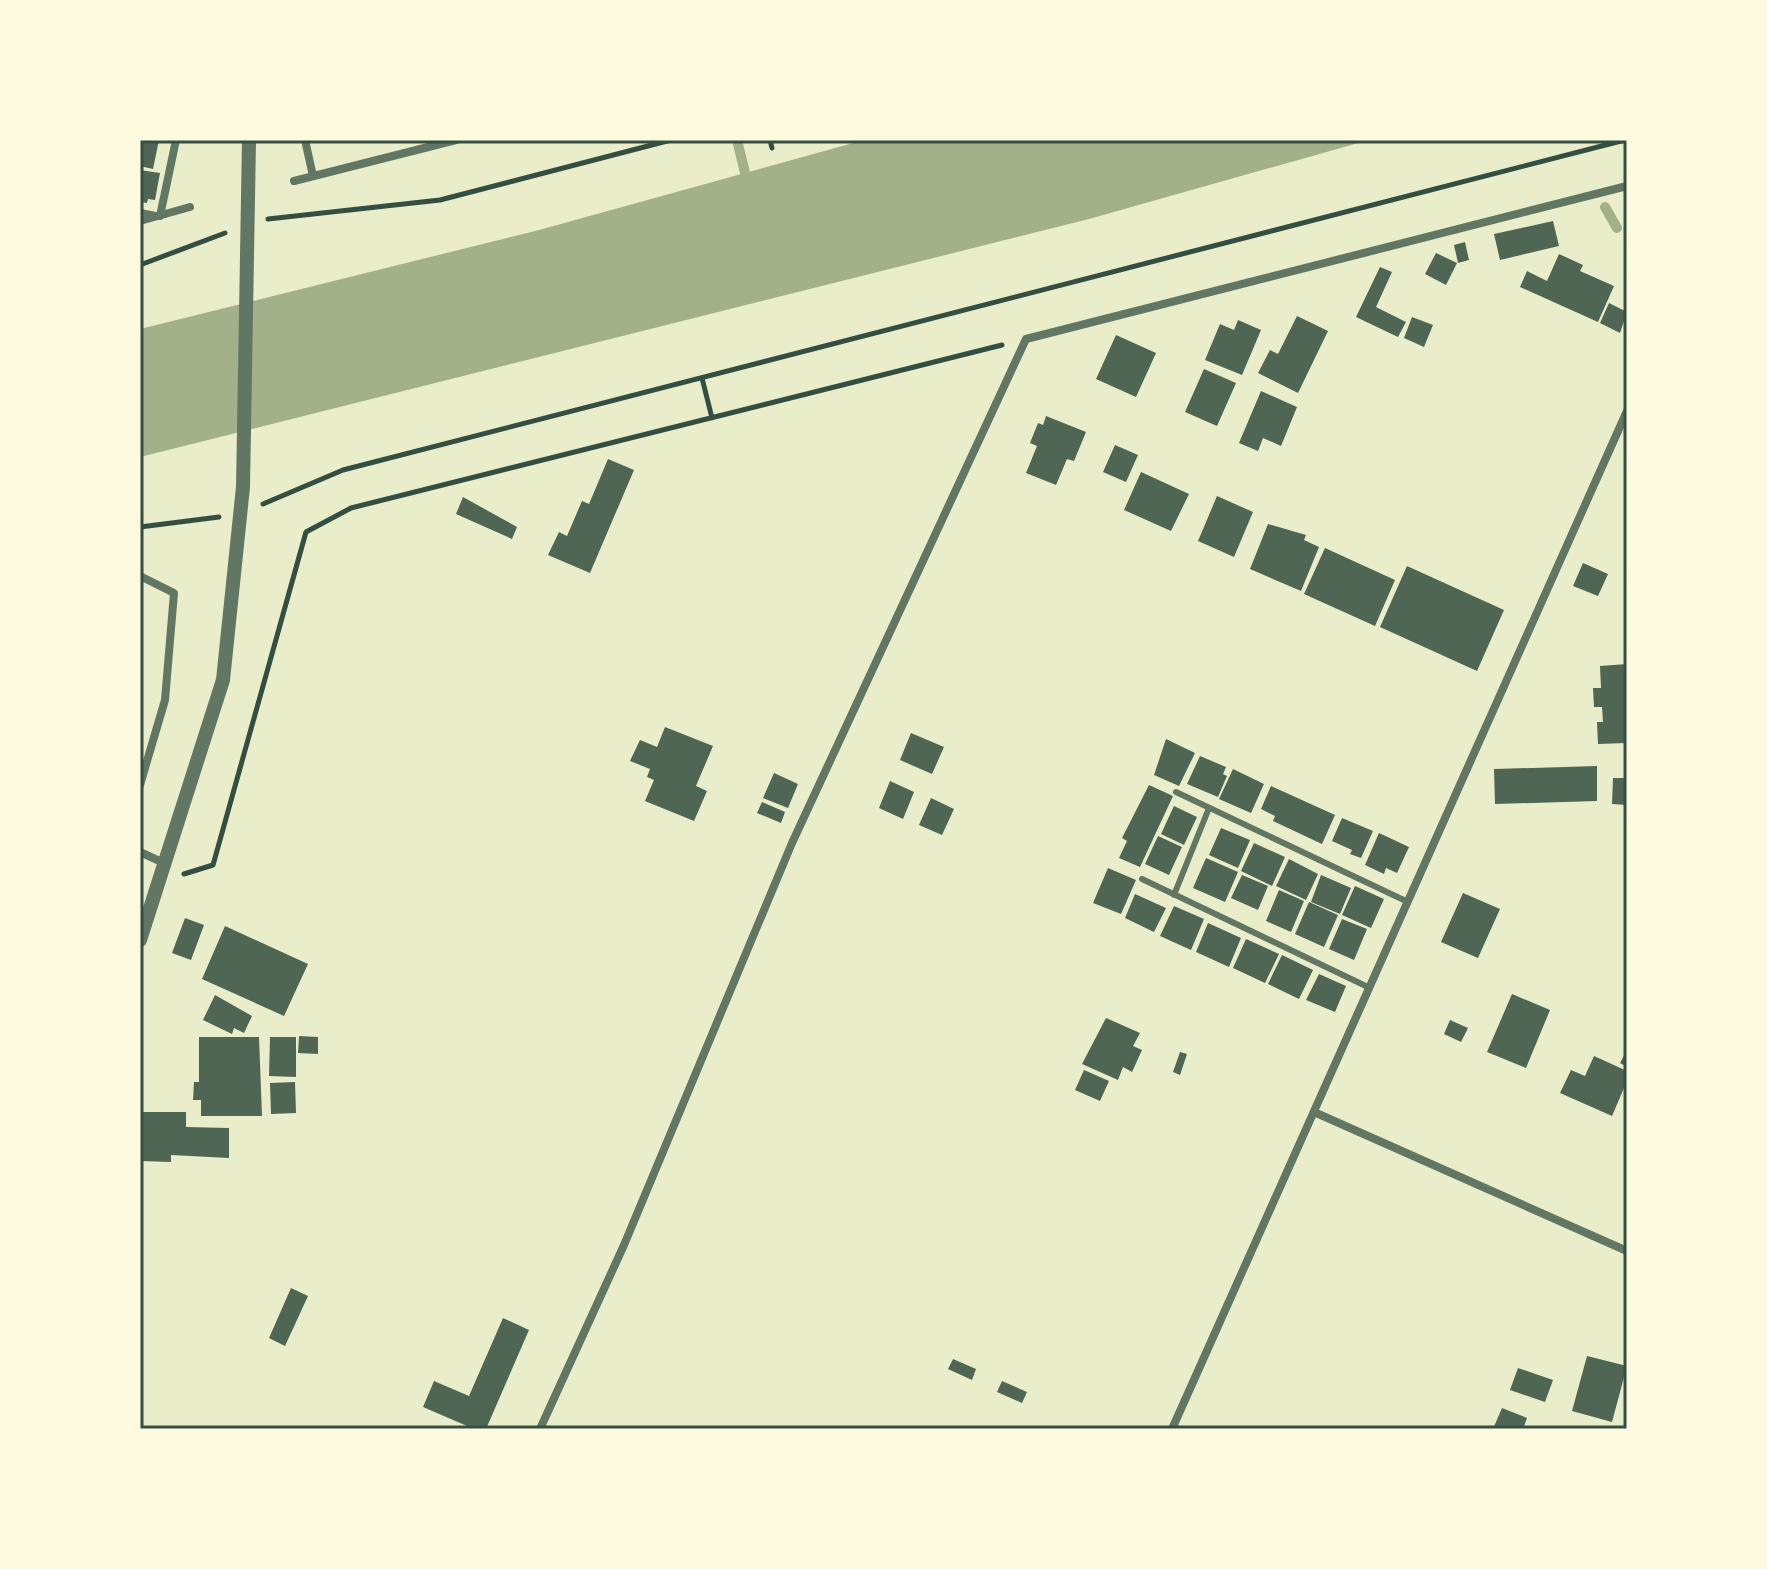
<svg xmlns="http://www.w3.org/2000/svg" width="1767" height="1569" font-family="'DejaVu Sans',sans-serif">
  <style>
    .water { fill: #a3b18a }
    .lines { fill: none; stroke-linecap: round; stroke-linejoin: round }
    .stream { stroke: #a3b18a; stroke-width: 10 }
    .building { fill: #4f6655 }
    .path { stroke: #344e41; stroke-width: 5 }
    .service { stroke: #617663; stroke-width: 6 }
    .minor { stroke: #617663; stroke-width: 8 }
    .tertiary { stroke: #617663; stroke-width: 14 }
    .neatline { fill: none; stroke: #344e41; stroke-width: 3 }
  </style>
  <rect width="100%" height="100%" fill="#e9edc9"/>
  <path class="water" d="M864,140H1369L1089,219L140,457V329L539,230Z"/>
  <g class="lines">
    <path class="stream" d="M737,140L748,185
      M1605,207L1617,228"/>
  </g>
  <path class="building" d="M140,140H159L153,169L140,166Z
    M140,170L160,173L155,200L148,199L147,203L140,202Z
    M1553,221L1559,246L1500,260L1494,234Z
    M1465,242L1469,260L1458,263L1454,245Z
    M1436,253L1457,263L1446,285L1425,274Z
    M1559,254L1583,265L1580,271L1614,286L1598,322L1520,287L1527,271L1547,281Z
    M1380,267L1392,272L1376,307L1406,322L1398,337L1356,317Z
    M1609,303L1627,312L1620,333L1600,323Z
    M1297,316L1328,331L1298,393L1258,373L1270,350L1278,354Z
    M1412,317L1433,325L1424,347L1404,338Z
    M1238,320L1261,330L1242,375L1205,360L1220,324L1234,330Z
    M1116,335L1156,353L1136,397L1096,379Z
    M1204,369L1236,383L1217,426L1185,412Z
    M1261,391L1297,407L1281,446L1263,438L1258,451L1239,443Z
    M1046,416L1086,432L1074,461L1067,459L1056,485L1026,473L1037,446L1030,443L1038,423L1043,425Z
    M1115,445L1138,455L1126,482L1103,472Z
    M608,459L634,470L590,573L548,555L559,532L567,536L582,501L589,504Z
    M1141,472L1189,494L1171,531L1124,510Z
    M1217,496L1253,512L1234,557L1198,541Z
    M463,497L517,527L512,539L456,514Z
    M1268,524L1306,535L1304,540L1319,547L1301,591L1250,569Z
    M1325,548L1395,580L1375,626L1304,594Z
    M1583,563L1608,574L1598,596L1573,586Z
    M1407,566L1504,610L1477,671L1380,627Z
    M1627,664V743L1598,744L1597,722H1603L1602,707H1594L1593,688H1601L1600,666Z
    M665,727L713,746L696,786L707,791L694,821L645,801L654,780L647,777L650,769L630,761L640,740L657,747Z
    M911,733L944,747L932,774L900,760Z
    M1166,739L1195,753L1179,786L1154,775Z
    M1200,756L1226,767L1223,774L1227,776L1218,797L1187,784Z
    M1597,766V801L1495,804L1494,769Z
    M1233,769L1264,784L1251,813L1219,799Z
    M774,773L798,784L788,808L763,798Z
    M1613,778H1627V805L1612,804Z
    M890,781L914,792L903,819L879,808Z
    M1149,785L1173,796L1140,867L1119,858L1127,841L1122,838Z
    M1271,786L1335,815L1322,844L1273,821L1275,816L1261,809Z
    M931,798L954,809L942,835L919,825Z
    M762,802L785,812L781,823L757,813Z
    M1174,806L1197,817L1184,845L1161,834Z
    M1342,818L1373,831L1361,858L1350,854L1352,850L1332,841Z
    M1221,828L1250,840L1238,868L1209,855Z
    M1379,833L1409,847L1397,873L1386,868L1384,874L1365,865Z
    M1158,836L1182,847L1169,875L1145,864Z
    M1254,843L1285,857L1272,886L1241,871Z
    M1206,858L1238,872L1225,902L1193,888Z
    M1289,859L1318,874L1306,900L1276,886Z
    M1108,868L1136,880L1121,914L1093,903Z
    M1242,875L1268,886L1258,910L1231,898Z
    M1321,875L1351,888L1340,914L1311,902Z
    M1355,886L1384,899L1371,928L1342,915Z
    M1279,890L1304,901L1291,932L1266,921Z
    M1463,893L1500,909L1478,958L1441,942Z
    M1135,894L1166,908L1154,932L1125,918Z
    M1309,902L1338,915L1324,947L1295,934Z
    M1174,906L1204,919L1191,950L1160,936Z
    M185,918L204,925L191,960L172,953Z
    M1342,919L1367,929L1354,960L1329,949Z
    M1208,923L1241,938L1229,967L1196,952Z
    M225,926L308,964L284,1016L202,979Z
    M1246,939L1279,954L1265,983L1233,968Z
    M1282,955L1313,970L1299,999L1268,984Z
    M1319,974L1346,986L1335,1012L1306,1000Z
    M1512,994L1550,1010L1526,1068L1487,1052Z
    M215,995L252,1016L244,1033L234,1028L232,1034L203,1020Z
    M1106,1018L1140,1033L1133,1046L1142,1050L1132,1072L1123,1067L1118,1080L1082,1064Z
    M1450,1020L1468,1028L1461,1042L1444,1034Z
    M299,1036L318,1037V1054L298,1053Z
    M199,1037H259L262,1116H201V1100H193L194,1082H199Z
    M270,1037H296V1077L269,1076Z
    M1627,1050V1067L1620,1063Z
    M1180,1052L1187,1054L1180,1075L1173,1072Z
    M1594,1056L1627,1071V1081L1612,1116L1560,1093L1571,1070L1585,1076Z
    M1084,1070L1109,1081L1100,1101L1075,1090Z
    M295,1082L296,1113L271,1114L270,1083Z
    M140,1112H186V1127L229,1128V1158L171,1155V1162L140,1161Z
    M291,1288L308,1296L285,1346L269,1338Z
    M503,1318L529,1330L486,1429H474L423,1407L434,1381L469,1396Z
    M1587,1356L1627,1366L1612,1422L1572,1411Z
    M953,1359L976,1369L972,1380L948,1369Z
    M1518,1368L1553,1380L1545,1402L1510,1390Z
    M1002,1381L1027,1392L1022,1403L997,1392Z
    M1502,1408L1527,1418L1523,1429H1493Z"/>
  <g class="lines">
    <path class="path" d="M770,140L772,148
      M268,219L440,200L671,140
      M140,265L225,233
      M702,378L712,418
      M263,504L343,470L1625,140
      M140,527L219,517
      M184,874L213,865L306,532L351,508L1002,345"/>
    <path class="service" d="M140,212L156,215
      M1176,792L1408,902
      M1142,879L1370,988
      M1174,895L1209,808"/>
    <path class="minor" d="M305,140L313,176
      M294,181L456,140
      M160,216L176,140
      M140,221L190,207
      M140,576L174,593L165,700L140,785
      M140,852L166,864
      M1314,1112L1627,1251
      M540,1429L624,1245L792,843L1026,339L1627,186
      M1172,1429L1627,411"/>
    <path class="tertiary" d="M140,940L223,680L243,487L249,140"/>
  </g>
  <rect width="1767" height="1569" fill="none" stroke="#fefae0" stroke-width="284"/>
  <rect x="142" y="142" width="1483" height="1285" class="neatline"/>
</svg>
